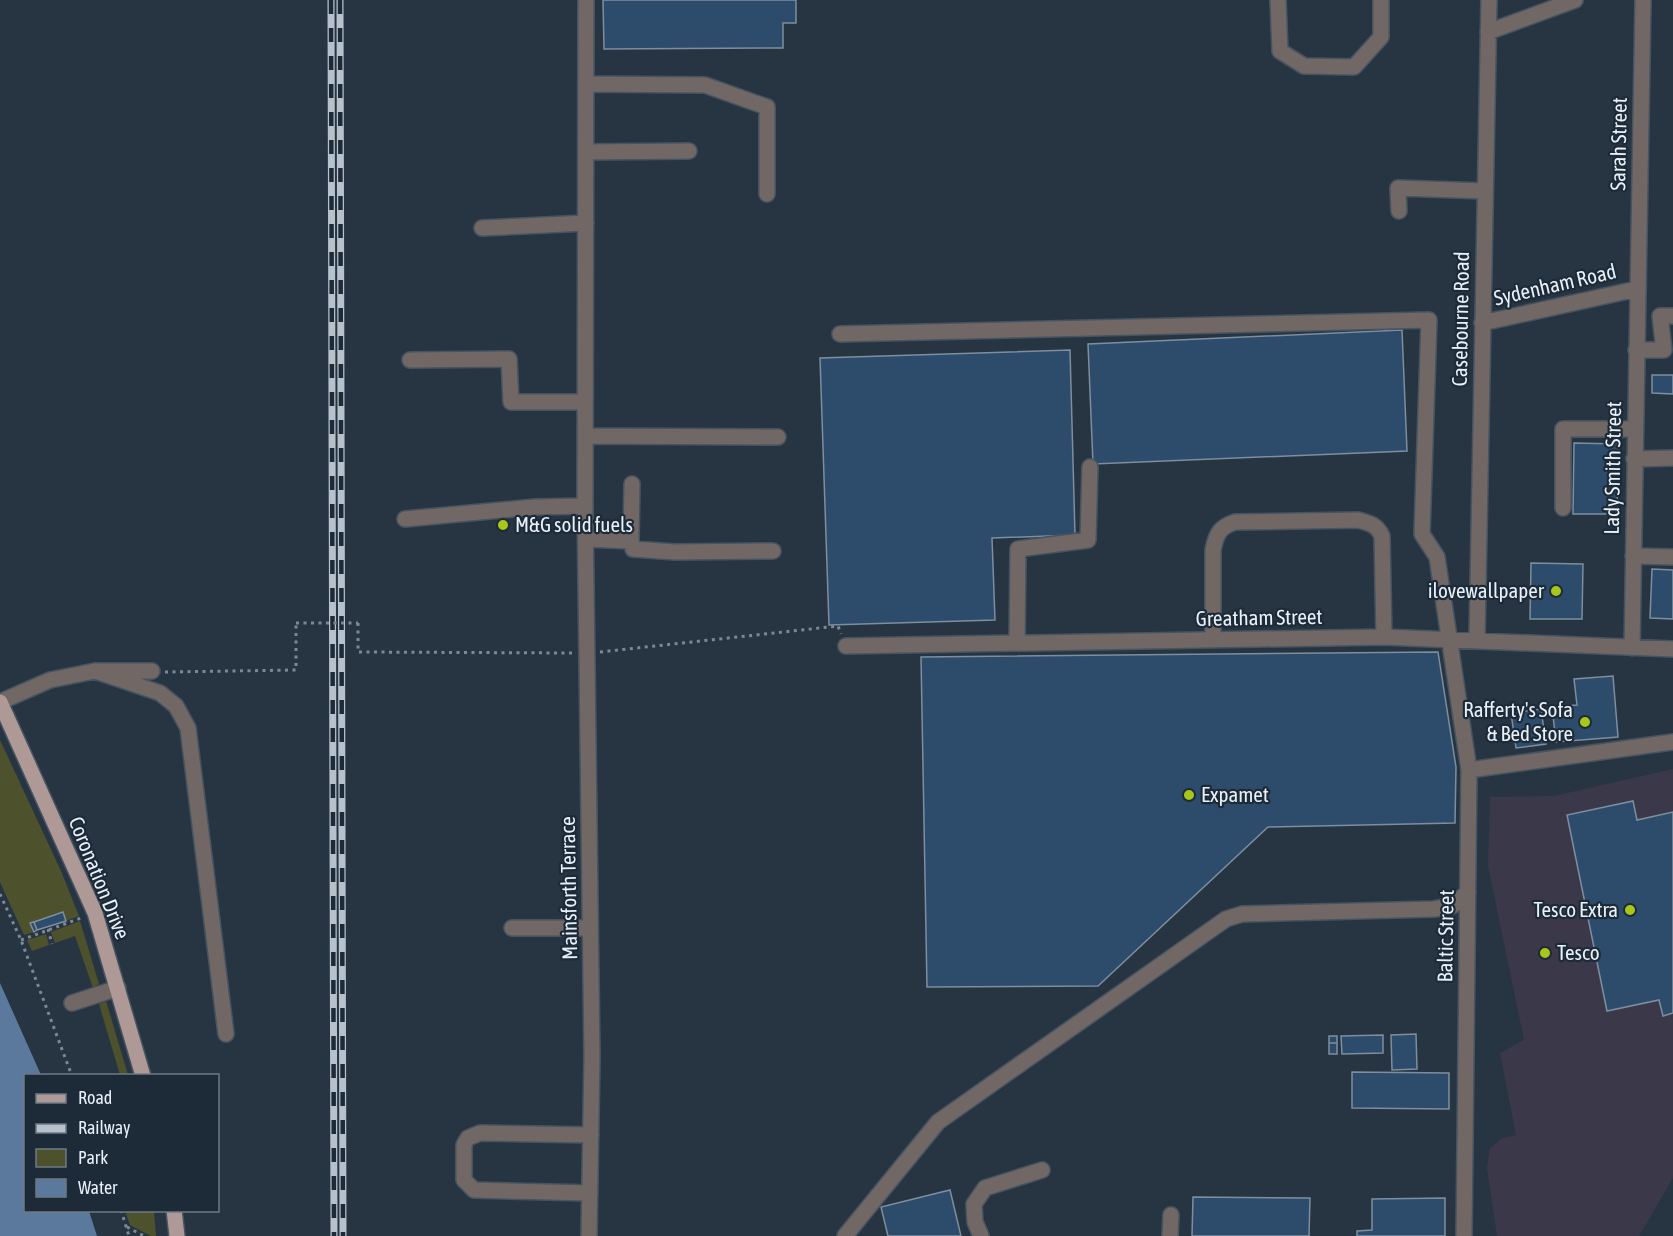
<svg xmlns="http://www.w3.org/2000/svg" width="1673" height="1236" font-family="'Asap Condensed',sans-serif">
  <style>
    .commercial { fill: #3b384a }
    .green { fill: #4d522d }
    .water { fill: #5a799c }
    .building { fill: #2d4c6c; stroke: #7e8e9f; stroke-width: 1.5 }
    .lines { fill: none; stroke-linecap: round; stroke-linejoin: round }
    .minor-casing { stroke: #465360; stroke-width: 18 }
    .major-casing { stroke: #465360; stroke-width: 18 }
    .path { stroke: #7d8894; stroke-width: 3; stroke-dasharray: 3 4.5; stroke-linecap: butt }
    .minor { stroke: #716765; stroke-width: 15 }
    .major { stroke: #ae9996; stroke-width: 15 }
    .rail-casing { stroke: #b7c1cb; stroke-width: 7 }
    .rail { stroke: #1d2b38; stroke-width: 4.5; stroke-dasharray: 14; stroke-linecap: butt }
    .path-bridge { stroke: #7d8894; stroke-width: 3; stroke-dasharray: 3 4.5; stroke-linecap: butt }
    .poi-dot { fill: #a9c71a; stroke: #1d2b38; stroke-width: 2 }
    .labels { text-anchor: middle; stroke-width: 4.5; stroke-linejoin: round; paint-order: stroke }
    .street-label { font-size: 21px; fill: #e8f0f9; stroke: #1d2b38 }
    .poi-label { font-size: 21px; fill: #e8f0f9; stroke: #1d2b38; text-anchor: start }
  </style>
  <rect width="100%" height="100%" fill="#273543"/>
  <path class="commercial" d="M1673,769V1178L1639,1236H1497L1487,1168L1490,1148L1501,1139L1516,1135L1500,1053L1524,1040L1488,866L1490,797L1554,796Z"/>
  <path class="green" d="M0,740L61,871L79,916L66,921L62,912L31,923L34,932L24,935L0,882Z
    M80,921L99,984L93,988L75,936L55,943L51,932Z
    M46,934L49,945L32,951L27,940Z
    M106,1001L128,1075H120L99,1004Z
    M125,1211H154L156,1236H151L130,1225Z"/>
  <path class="water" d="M0,983L41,1075L26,1076V1210L89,1211L97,1236H0Z"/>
  <path class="building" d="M603,0H796V23H783V48L604,49Z
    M1402,330L1407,451L1093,464L1088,344Z
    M1070,350L1075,535L992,538L995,620L829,625L820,358Z
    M1652,375H1673V394L1652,393Z
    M1574,443L1618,444L1617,514H1573Z
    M1531,563L1583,564L1582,619H1530Z
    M1652,569L1673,570V619L1650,618Z
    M1438,652L1456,767L1455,823L1268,827L1098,986L927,987L921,657Z
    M1613,676L1618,737L1556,742L1552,707L1577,705L1574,679Z
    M1541,709L1546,744L1516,748L1511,713Z
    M1633,801L1637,820L1673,812V1013L1663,1016L1659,1000L1607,1011L1567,815Z
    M63,912L66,921L37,930L34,922Z
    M34,922L37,930L34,932L30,923Z
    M1416,1034L1417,1069L1392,1070L1391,1035Z
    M1383,1035V1053L1342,1054L1341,1036Z
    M1329,1036H1337V1043H1329Z
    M1329,1043H1337V1054H1329Z
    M1352,1072L1449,1073V1109L1352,1108Z
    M950,1190L961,1236H888L881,1207Z
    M1193,1197L1310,1198L1309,1236H1192Z
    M1445,1198V1236H1357V1231L1372,1230V1199Z"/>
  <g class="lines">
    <defs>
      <path id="minor" d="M586,0L585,506L592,1056L589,1236
        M1278,0L1280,51L1304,66L1354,67L1381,37V0
        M1488,32L1575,0
        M586,84L705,85L767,107V194
        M586,152L689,151
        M1399,211L1398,188L1485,191
        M482,228L586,223
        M1482,323L1637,289
        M840,334L1429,320L1422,534L1437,557L1469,770L1464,1236
        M1636,350H1664L1660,316H1673
        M410,360L509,359L511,402H585
        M585,436L778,437
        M1634,459L1673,458
        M1563,508V429H1635
        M405,519L535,507L585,506
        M586,539L631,541L632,484
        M631,541L633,549L675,552L773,551
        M1633,556L1673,557
        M1213,639V550C1216,535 1219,527 1235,522L1358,520C1370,523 1377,525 1382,536L1384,637
        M1477,639L1489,0
        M1017,643L1018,549L1088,540L1090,467
        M846,646L1384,637L1673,649
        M1632,648L1643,0
        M95,671L160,693L176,706L188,728L226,1034
        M0,702L50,680L95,671H152
        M1469,770L1673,742
        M512,928H590
        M72,1003L118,988
        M590,1193L474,1190L464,1180V1145L468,1138L480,1133L591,1135
        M845,1236L938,1122L1226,919L1242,914L1434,909L1452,906L1468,892
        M981,1236L975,1222L974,1204L985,1188L1042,1170
        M1170,1236L1171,1215"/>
      <path id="major" d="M0,702L95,913L143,1076
        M174,1210L177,1236"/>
    </defs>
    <use href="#minor" class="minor-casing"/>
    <use href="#major" class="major-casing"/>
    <path class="path" d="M358,623V652L573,653
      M600,652L838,626L841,634
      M165,672L296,670V623
      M0,894L21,940L72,1076
      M48,929L52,944
      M21,940L81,918
      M121,1210L129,1236
      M127,1227L144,1236"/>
    <use href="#minor" class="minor"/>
    <use href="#major" class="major"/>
    <defs>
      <path id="rail" d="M331,0L334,1236
        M340,0L343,1236"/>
    </defs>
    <use href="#rail" class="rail-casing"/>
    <use href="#rail" class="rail"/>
    <path class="path-bridge" d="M296,623H358"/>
  </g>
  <g class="poi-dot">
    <circle cx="503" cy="525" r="6"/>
    <circle cx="1556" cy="591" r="6"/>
    <circle cx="1585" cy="722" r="6"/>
    <circle cx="1189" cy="795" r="6"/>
    <circle cx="1630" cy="910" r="6"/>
    <circle cx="1545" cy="953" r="6"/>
  </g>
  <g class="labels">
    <g class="street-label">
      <text transform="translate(1619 144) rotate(-89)" y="7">Sarah Street</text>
      <text transform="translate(1555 285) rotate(-13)" y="7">Sydenham Road</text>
      <text transform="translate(1461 319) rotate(-89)" y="7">Casebourne Road</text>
      <text transform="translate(1613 468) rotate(-89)" y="7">Lady Smith Street</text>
      <text transform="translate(1259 618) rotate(-1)" y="7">Greatham Street</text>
      <text transform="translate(99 878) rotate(68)" y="7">Coronation Drive</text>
      <text transform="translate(569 888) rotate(-91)" y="7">Mainsforth Terrace</text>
      <text transform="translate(1446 936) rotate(-89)" y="7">Baltic Street</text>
    </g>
    <g class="poi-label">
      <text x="515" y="532">M&amp;G solid fuels</text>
      <text x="1544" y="598" text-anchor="end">ilovewallpaper</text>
      <text x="1573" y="717" text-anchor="end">Rafferty's Sofa<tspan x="1573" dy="24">&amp; Bed Store</tspan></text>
      <text x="1201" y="802">Expamet</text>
      <text x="1618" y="917" text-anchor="end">Tesco Extra</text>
      <text x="1557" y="960">Tesco</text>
    </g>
  </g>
  <rect x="24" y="1074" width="195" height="138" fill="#1d2b38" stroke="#6e7a85" stroke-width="1.5"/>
  <rect x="36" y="1094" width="30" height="9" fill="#ae9996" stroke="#6e7a85" stroke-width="1.5"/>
  <text x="78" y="1104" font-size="18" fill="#e8f0f9">Road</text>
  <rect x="36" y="1124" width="30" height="9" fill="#b7c1cb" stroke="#6e7a85" stroke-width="1.5"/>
  <text x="78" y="1134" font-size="18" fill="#e8f0f9">Railway</text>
  <rect x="36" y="1149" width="30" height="18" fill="#4d522d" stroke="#6e7a85" stroke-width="1.5"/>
  <text x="78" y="1164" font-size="18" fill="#e8f0f9">Park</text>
  <rect x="36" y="1179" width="30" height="18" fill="#5a799c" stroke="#6e7a85" stroke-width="1.5"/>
  <text x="78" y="1194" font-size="18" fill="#e8f0f9">Water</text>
</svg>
